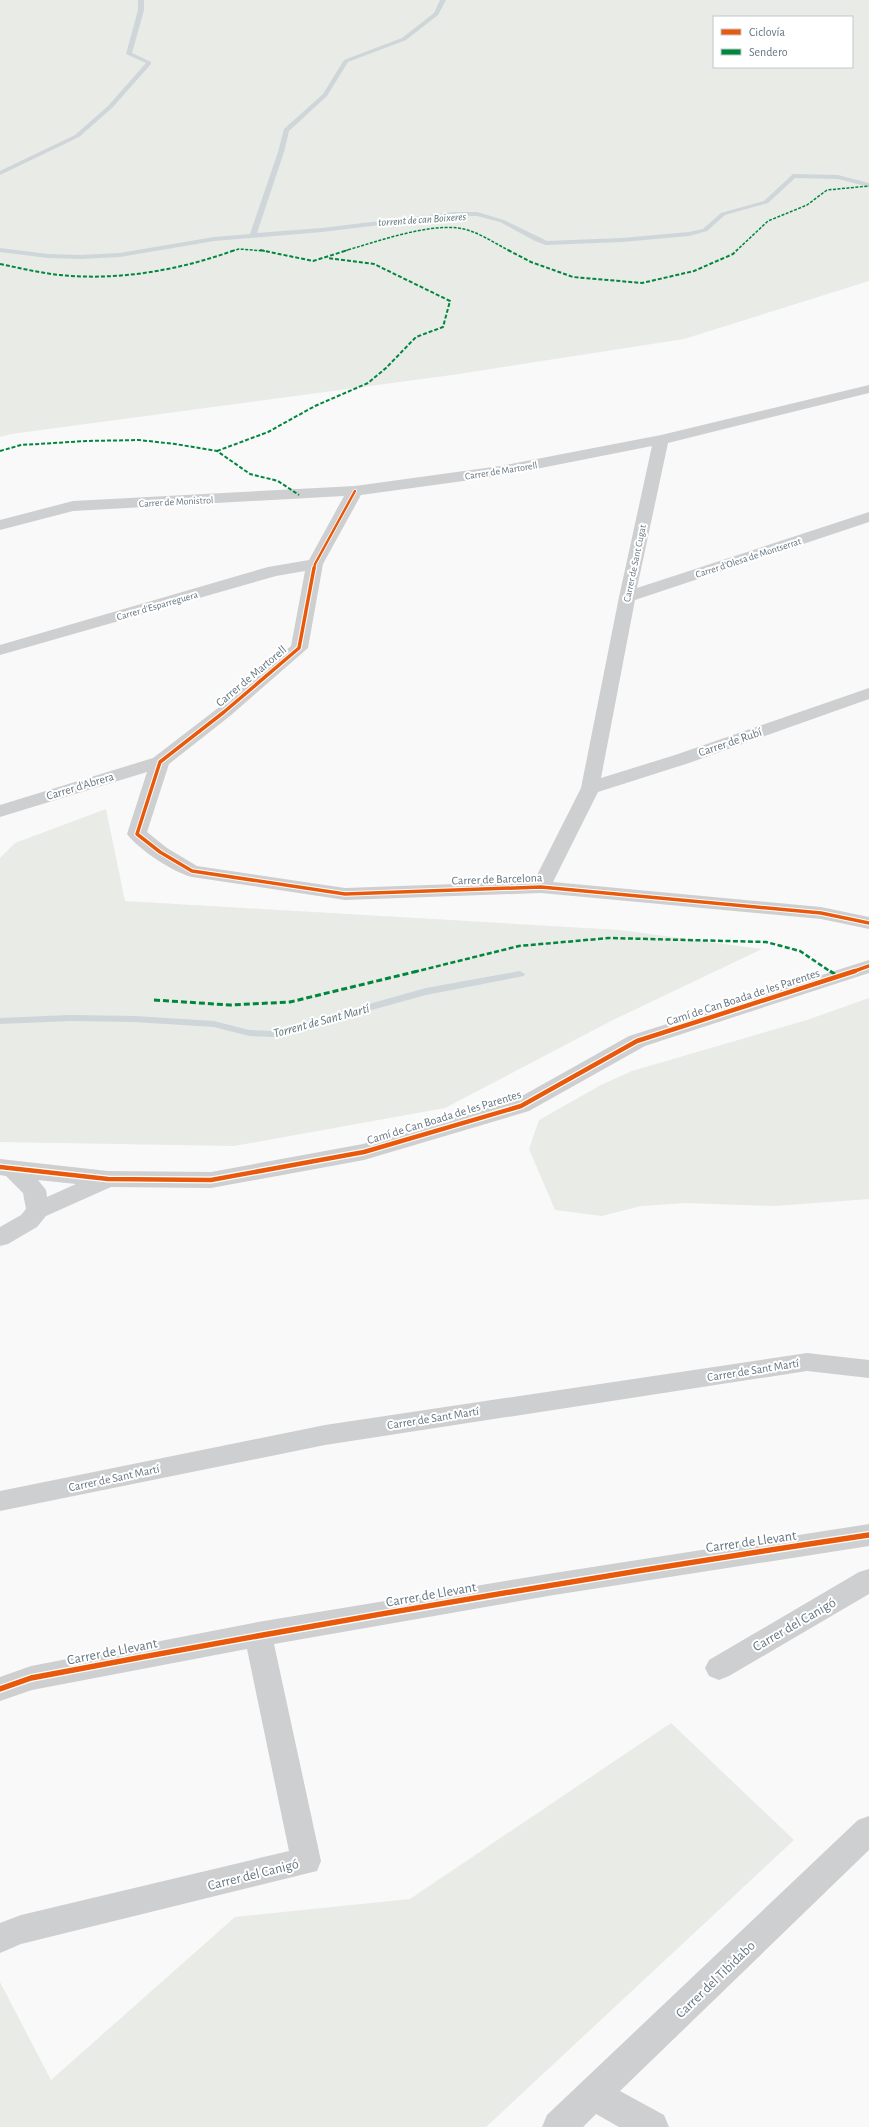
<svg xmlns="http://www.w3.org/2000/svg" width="869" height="2127" font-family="'Alegreya Sans',sans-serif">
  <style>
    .green { fill: #e8ebe6; fill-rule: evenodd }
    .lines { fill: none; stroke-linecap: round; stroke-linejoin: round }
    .stream { fill: #ced6d9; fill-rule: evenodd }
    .street { fill: #cecfd0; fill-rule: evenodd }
    .quiet-far3 { stroke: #00873e; stroke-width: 1.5; stroke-dasharray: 3 1.5; stroke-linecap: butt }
    .quiet-far2 { stroke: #00873e; stroke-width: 2; stroke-dasharray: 4 2; stroke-linecap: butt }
    .quiet-far1 { stroke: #00873e; stroke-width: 2.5; stroke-dasharray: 5 2.5; stroke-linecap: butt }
    .quiet { stroke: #00873e; stroke-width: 3; stroke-dasharray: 6 3; stroke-linecap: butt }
    .cycleway-far3-casing { stroke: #fff; stroke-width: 4 }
    .cycleway-far2-casing { stroke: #fff; stroke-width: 5.5 }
    .cycleway-far1-casing { stroke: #fff; stroke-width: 7 }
    .cycleway-casing { stroke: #fff; stroke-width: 8 }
    .cycleway-far3 { stroke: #e8590c; stroke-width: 2.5 }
    .cycleway-far2 { stroke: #e8590c; stroke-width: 3.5 }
    .cycleway-far1 { stroke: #e8590c; stroke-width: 4.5 }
    .cycleway { stroke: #e8590c; stroke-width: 5.5 }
    .labels { text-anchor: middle; stroke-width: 4; stroke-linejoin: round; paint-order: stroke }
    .far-street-label { font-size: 10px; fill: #657683; stroke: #fff }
    .far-water-label { font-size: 11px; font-style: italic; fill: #60757c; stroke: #fff }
    .street-label { font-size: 12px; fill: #657683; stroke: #fff }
    .water-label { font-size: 13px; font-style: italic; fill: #60757c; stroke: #fff }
    .near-street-label { font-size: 14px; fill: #657683; stroke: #fff }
  </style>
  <rect width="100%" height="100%" fill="#f9f9f9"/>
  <path class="green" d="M0,0H869V281L684,339L452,375L11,434L0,437ZM714,17H852V67H714Z
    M106,809L125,901L620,930L762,949L611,1021L445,1108L234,1146L0,1142V858L15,843Z
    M869,998V1199L775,1206L685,1203L641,1206L602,1216L555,1210L529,1149L539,1120L601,1085L632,1071L807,1020Z
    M671,1723L794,1840L486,2127H0V1982L51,2080L235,1917L410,1899Z"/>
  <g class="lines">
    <path class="stream" d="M138,0H144V10L132,53L151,62V64L112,108L79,137L0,175V171L75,135L108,106L146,63L126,54L138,10Z
      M440,0H446L438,15L406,40L348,62L327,96L289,131L284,152L257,233L322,228L454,212H477L504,220L547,241L622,238L689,232L703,229L721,213L764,201L793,174L838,175L869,183V187L838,179L795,178L768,203L725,215L707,231L689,236L622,242L546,245L535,241L500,222L477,216H454L322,232L214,241L120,257L80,259L48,258L0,252V248L48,254L80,255L120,253L214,237L250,234L278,152L284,129L323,94L344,60L402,38L434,13Z
      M520,971L525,974L524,976L426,995L273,1037L249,1036L214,1027L134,1022L70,1021L0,1024V1018L70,1015L134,1016L214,1021L249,1030L273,1031L426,988Z"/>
    <path class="street" d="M869,385V393L668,443L637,588L869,512V522L635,600L601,778L675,755L869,688V699L689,763L598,792L553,882L821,907L869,917V929L821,919L541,893L345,900L192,877C174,873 138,849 127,834L147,772L0,817V805L153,758L218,708L291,646L305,571L276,576L0,655V645L268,567L309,560L344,496L73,511L0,530V520L73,501L355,486L500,466L661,435ZM652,446L619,597L581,788L534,881L345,888L197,866L167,848L147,832L169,764L230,716L308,648L323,564L361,495L500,476Z
      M869,960V973L645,1046L529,1111L364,1160L211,1188L111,1187L46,1216L37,1227L8,1244L0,1246V1227L21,1215L26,1209L23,1193L6,1176L0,1175V1159L108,1171L211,1172L363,1144L513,1101L629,1036ZM38,1180L76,1184L47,1197L46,1190Z
      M807,1353L869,1360V1378L807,1371L325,1445L0,1511V1491L325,1425Z
      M869,1524V1546L554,1595L274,1644L321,1861L317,1871L21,1944L0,1953V1923L21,1915L289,1851L247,1649L32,1690L0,1701V1677L31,1666L258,1622L554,1573Z
      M869,1569V1594L729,1676L719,1680L709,1676L705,1668L709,1660L859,1572Z
      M869,1816V1850L620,2091L664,2115L669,2127H619L596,2114L583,2127H542L547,2115L858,1820Z"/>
    <path class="quiet-far3" d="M232,251L239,249L265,251
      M344,251C376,242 425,224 458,228C476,230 494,243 510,251
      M736,251L768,221L807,205L827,190L869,186"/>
    <path class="quiet-far2" d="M260,250L313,261L348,250
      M508,250L531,262L573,277L642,283L694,271L733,254L737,250
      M0,264C20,268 40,273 60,275C119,281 180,270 235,250
      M0,451L21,445L86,441L139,440L175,444L217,451L250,474L278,481L299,495
      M217,451L268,432L315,406L368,383L386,368L416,337L443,327L450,301L374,264L328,258"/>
    <path class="quiet-far1" d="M414,972L519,946L609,938L766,942L800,951L831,972"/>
    <path class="quiet" d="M830,971L838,976
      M154,1000L230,1005L290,1002L418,971"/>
    <defs>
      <path id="cycleway-far3" d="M314,569L315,564L355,491"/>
      <path id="cycleway-far2" d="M314,568L299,648L224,712L160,762L137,834L160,852L192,871L345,894L541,887L821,913L869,923
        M852,972L869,966"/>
      <path id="cycleway-far1" d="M0,1167L108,1179L211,1180L364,1152L521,1106L637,1041L855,971"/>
      <path id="cycleway" d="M0,1689L31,1678C309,1625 589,1577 869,1535"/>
    </defs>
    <use href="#cycleway-far3" class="cycleway-far3-casing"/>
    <use href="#cycleway-far2" class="cycleway-far2-casing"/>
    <use href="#cycleway-far1" class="cycleway-far1-casing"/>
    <use href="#cycleway" class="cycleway-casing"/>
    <use href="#cycleway-far3" class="cycleway-far3"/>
    <use href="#cycleway-far2" class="cycleway-far2"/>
    <use href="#cycleway-far1" class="cycleway-far1"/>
    <use href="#cycleway" class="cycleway"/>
  </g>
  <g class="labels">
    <g class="far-street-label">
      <text transform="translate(501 470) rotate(-9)" y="4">Carrer de Martorell</text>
      <text transform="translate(176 501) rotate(-3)" y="4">Carrer de Monistrol</text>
      <text transform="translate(748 557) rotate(-18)" y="4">Carrer d'Olesa de Montserrat</text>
      <text transform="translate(634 563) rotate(-78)" y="4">Carrer de Sant Cugat</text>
      <text transform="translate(157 605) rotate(-16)" y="4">Carrer d'Esparreguera</text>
    </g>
    <g class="far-water-label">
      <text transform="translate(422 219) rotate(-4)" y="4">torrent de can Boixeres</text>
    </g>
    <g class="street-label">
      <text transform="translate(251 676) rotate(-40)" y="4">Carrer de Martorell</text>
      <text transform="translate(730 742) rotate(-19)" y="4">Carrer de Rubí</text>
      <text transform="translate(80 786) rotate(-17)" y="4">Carrer d'Abrera</text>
      <text transform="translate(497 879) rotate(-2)" y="4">Carrer de Barcelona</text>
      <text transform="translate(743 997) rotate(-18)" y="4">Camí de Can Boada de les Parentes</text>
      <text transform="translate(444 1117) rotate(-17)" y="4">Camí de Can Boada de les Parentes</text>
      <text transform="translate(753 1370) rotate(-9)" y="4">Carrer de Sant Martí</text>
      <text transform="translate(433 1418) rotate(-9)" y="4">Carrer de Sant Martí</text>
      <text transform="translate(114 1478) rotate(-12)" y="4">Carrer de Sant Martí</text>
    </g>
    <g class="water-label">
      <text transform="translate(321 1020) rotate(-15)" y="5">Torrent de Sant Martí</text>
    </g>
    <g class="near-street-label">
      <text transform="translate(751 1541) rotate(-8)" y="5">Carrer de Llevant</text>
      <text transform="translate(431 1594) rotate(-10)" y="5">Carrer de Llevant</text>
      <text transform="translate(794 1624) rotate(-30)" y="5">Carrer del Canigó</text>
      <text transform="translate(112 1651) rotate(-11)" y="5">Carrer de Llevant</text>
      <text transform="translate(253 1874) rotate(-14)" y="5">Carrer del Canigó</text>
      <text transform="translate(715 1979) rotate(-44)" y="5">Carrer del Tibidabo</text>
    </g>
  </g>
  <rect x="713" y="16" width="140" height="52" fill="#ffffff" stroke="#c1c8cd"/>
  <rect x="721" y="29" width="20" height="6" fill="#e8590c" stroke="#c1c8cd"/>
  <text x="749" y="36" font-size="12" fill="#657683">Ciclovía</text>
  <rect x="721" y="49" width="20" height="6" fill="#00873e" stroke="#c1c8cd"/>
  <text x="749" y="56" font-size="12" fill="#657683">Sendero</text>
</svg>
